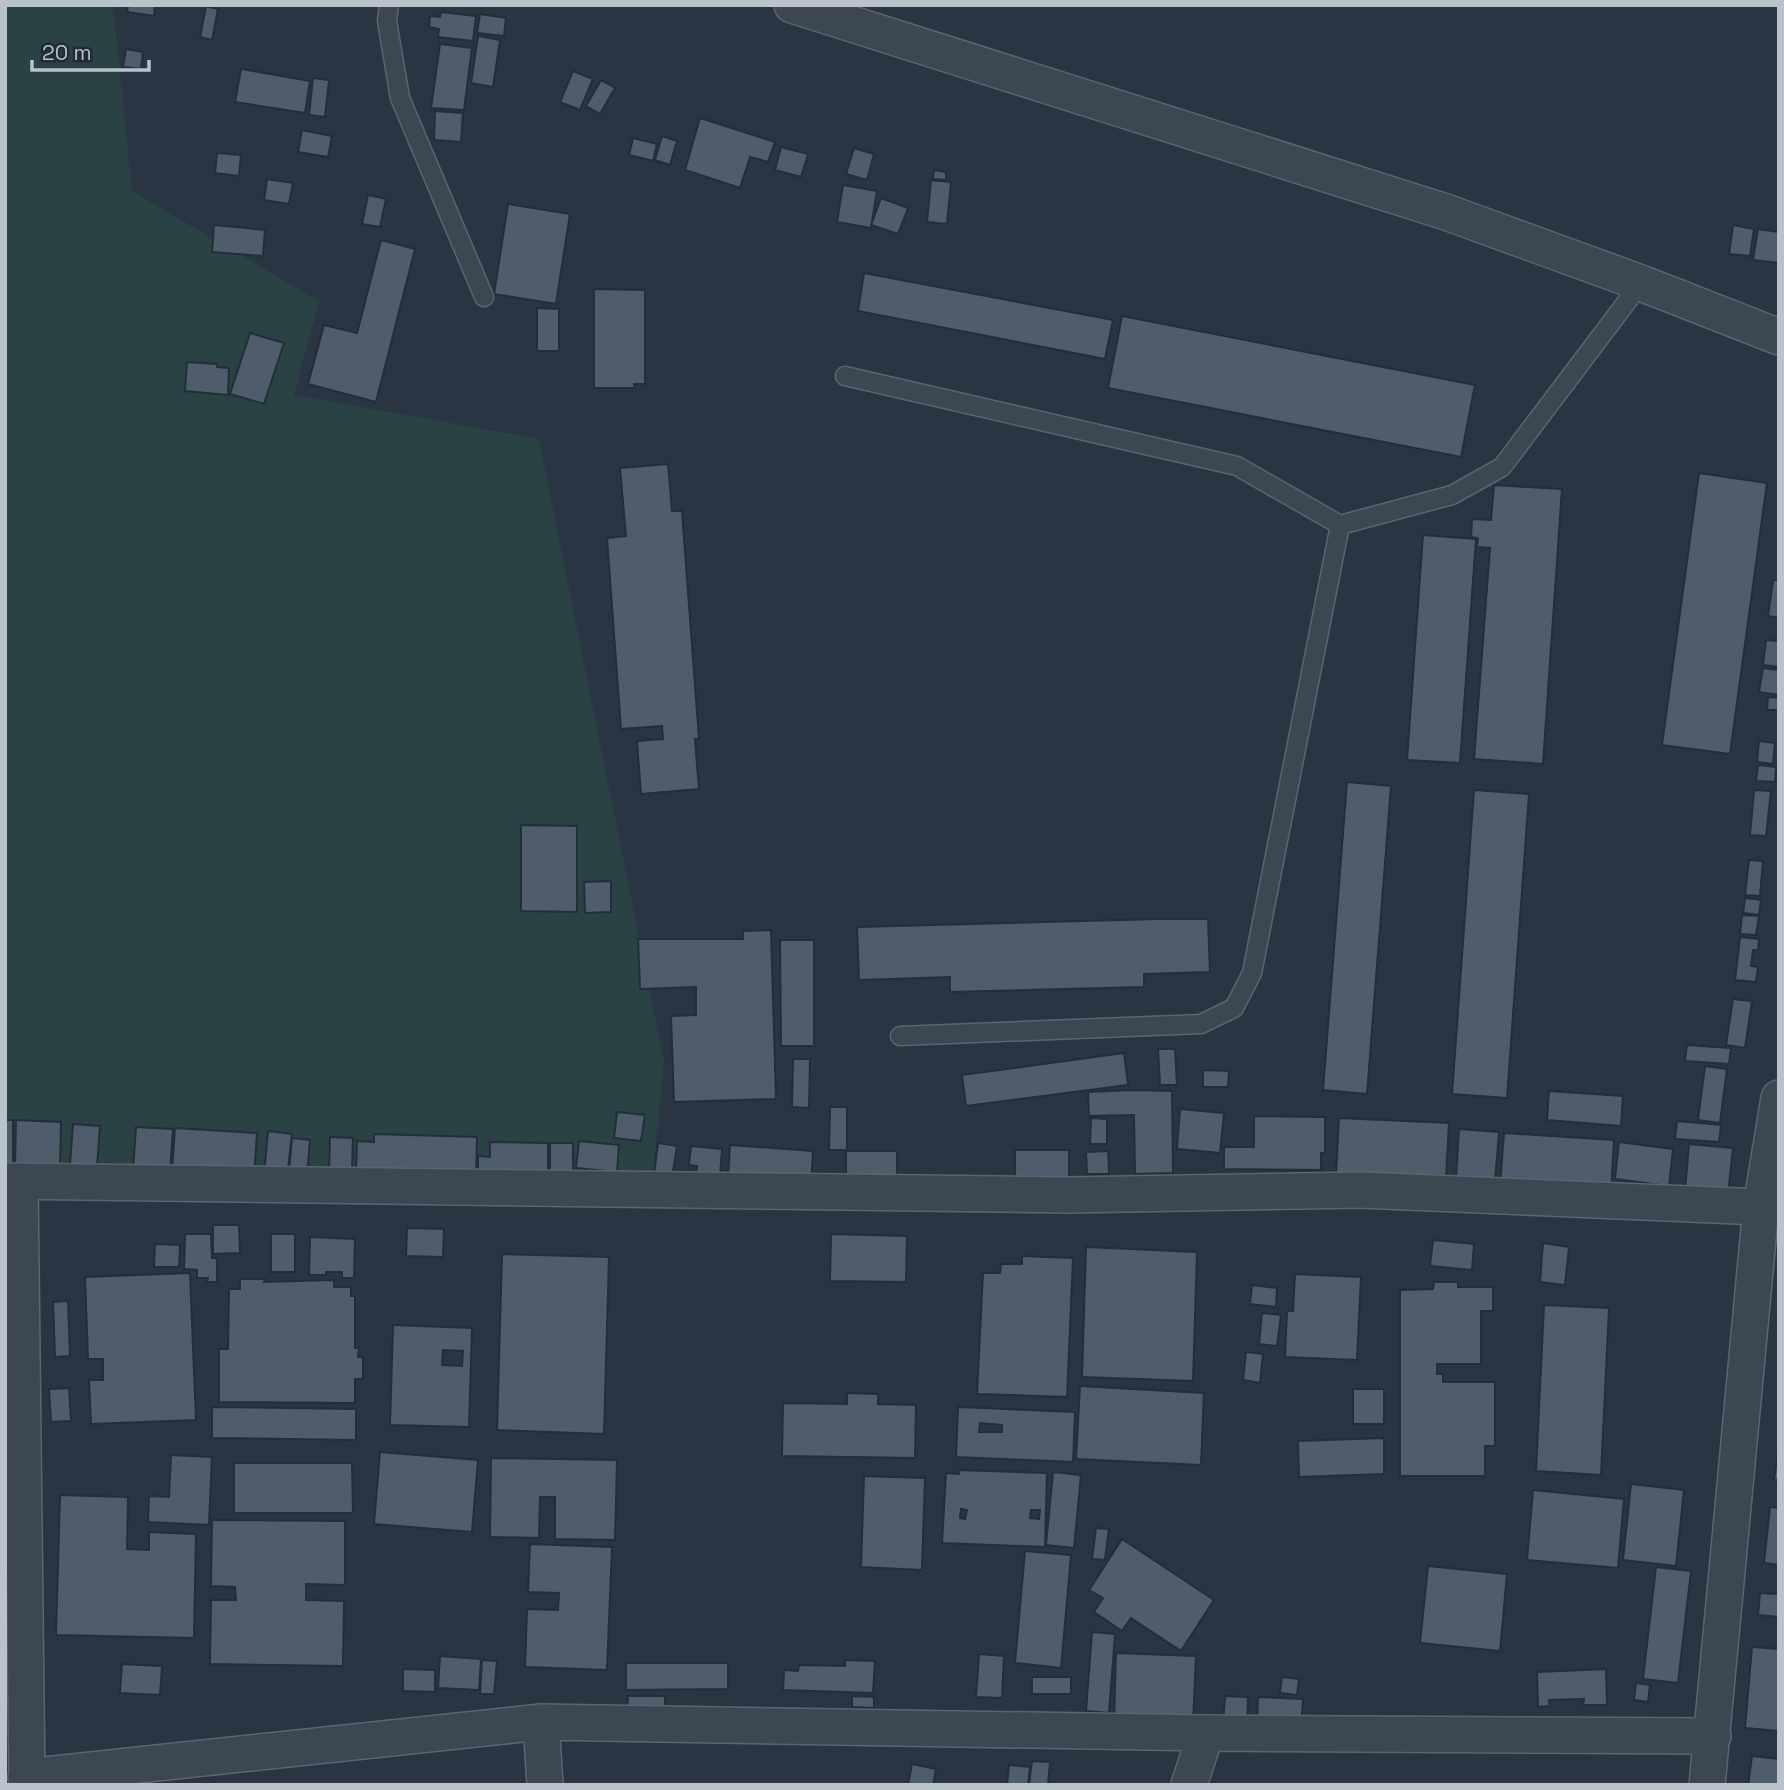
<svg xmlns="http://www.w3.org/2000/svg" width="1784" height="1790" font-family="'Space Grotesk',sans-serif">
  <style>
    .green { fill: #2b4244 }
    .building { fill: #4f5c6b; stroke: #232e3a; stroke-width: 2; fill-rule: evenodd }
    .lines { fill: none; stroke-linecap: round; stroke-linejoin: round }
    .lane-casing { stroke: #5b6570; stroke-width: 21 }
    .street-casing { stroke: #5b6570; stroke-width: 38 }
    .lane { stroke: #3d4752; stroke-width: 18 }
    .street { stroke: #3d4752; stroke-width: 35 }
  </style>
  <rect width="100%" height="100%" fill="#293543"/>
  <path class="green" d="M5,5H113L132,191L319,301L294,395L539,439L664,1061L650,1208L45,1199L5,1195Z"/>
  <path class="building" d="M128,5H155L154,16L127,12Z
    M206,6L218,9L212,40L200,37Z
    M441,12L476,16L473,41L438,37L439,29L429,27L430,16L440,17Z
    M480,14L506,18L504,36L477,33Z
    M478,36L500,40L493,87L471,83Z
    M440,44L472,48L464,110L431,108Z
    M126,49L143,52L141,69L123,67Z
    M241,69L310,81L305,113L235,102Z
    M573,71L593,79L580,110L560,102Z
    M313,78L329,80L325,117L309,115Z
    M601,80L615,88L600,114L586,106Z
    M435,111L463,113L461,142L434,140Z
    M700,118L775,142L768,162L750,157L740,188L685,170Z
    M302,130L332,136L328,157L298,152Z
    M662,136L677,141L670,165L655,160Z
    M633,138L657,144L653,161L629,155Z
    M781,147L808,154L801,177L775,170Z
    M854,148L874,154L867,180L846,174Z
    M217,153L241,155L239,176L215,173Z
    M934,170L946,172V180L933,179Z
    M267,179L293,183L289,204L264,200Z
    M931,180L951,182L947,224L927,222Z
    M843,185L877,191L871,228L837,222Z
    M368,195L386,199L380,227L362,224Z
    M881,198L908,208L898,234L871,225Z
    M508,204L570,214L556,304L494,294Z
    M214,225L265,230L263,256L212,252Z
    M1733,225L1754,229L1750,256L1729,254Z
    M1758,229L1779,232V263L1753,260Z
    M381,240L415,249L376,402L308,384L324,325L357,333Z
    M864,273L1113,320L1105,359L858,311Z
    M594,289L645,290V384H634L635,388H594Z
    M537,308L559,309V351H537Z
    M1122,316L1475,385L1461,457L1108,388Z
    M250,333L284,343L264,404L230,394Z
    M187,362L217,364V367L229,368L228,395L185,391Z
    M668,464L672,511H682L699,739H695L699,789L641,794L637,741L663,739L662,726L621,729L607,538L626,536L620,468Z
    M1699,473L1767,483L1730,754L1662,745Z
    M1494,485L1562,489L1543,764L1474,759L1490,548L1477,547L1478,538L1471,537L1472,519L1491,520Z
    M1423,535L1476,539L1460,763L1407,760Z
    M1773,580H1779V618L1768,616Z
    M1766,640L1779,641V667L1763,665Z
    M1763,668L1779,670V695L1759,692Z
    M1768,697L1779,698V710H1767Z
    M1759,741L1775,743L1773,764L1757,762Z
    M1758,765L1776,767L1775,782L1756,781Z
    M1347,782L1391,786L1367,1094L1323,1090Z
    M1474,790L1529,794L1507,1098L1452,1094Z
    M1754,790L1771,791L1766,836L1750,835Z
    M521,825L577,826V912L521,911Z
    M1749,860L1763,861L1760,896L1745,895Z
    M611,881V912L585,913L584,882Z
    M1745,898L1761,900L1759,915L1743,913Z
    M1742,915L1759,916L1756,935L1740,934Z
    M1159,919H1208L1210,972L1144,974V987L950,992V977L859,980L857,927Z
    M771,930L776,1099L674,1102L671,1016L696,1015V987L640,989L638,939H743V931Z
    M1740,937L1759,939L1758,950H1753L1751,966L1758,967L1756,982L1735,980Z
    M780,940H814V1046H781Z
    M1733,999L1752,1001L1745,1048L1726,1045Z
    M1687,1045L1731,1048L1729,1064L1685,1061Z
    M1158,1049H1175L1177,1085H1160Z
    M1124,1053L1128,1085L966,1106L962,1075Z
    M793,1059H810L809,1108L792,1107Z
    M1705,1066L1727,1069L1720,1123L1698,1120Z
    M1203,1070L1229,1071L1228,1087H1203Z
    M1132,1090L1172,1091L1173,1173L1135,1174L1134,1115L1089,1116L1088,1092Z
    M1549,1091L1623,1096L1621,1126L1547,1120Z
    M830,1107H847V1150H829Z
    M1180,1109L1224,1113L1220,1153L1177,1149Z
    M617,1112L645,1115L641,1141L614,1138Z
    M1254,1116L1325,1117V1153H1321V1170L1224,1169V1147H1254Z
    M1091,1118L1107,1119V1144H1090Z
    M1339,1118L1449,1123L1446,1178L1336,1173Z
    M5,1120H13V1169H5Z
    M16,1120L61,1122L60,1169L15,1168Z
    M1677,1121L1721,1125L1719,1142L1675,1139Z
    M73,1124L100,1126L97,1167L70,1165Z
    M136,1127L173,1129L170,1171L133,1169Z
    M175,1128L257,1133L254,1177L172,1172Z
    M1459,1129L1499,1132L1495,1181L1456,1179Z
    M268,1131L292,1134L287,1177L264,1175Z
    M1504,1133L1614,1140L1611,1192L1500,1185Z
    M374,1134L477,1137L476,1180L356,1175L357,1141L374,1142Z
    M330,1137L353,1138L352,1172L329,1171Z
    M292,1138L310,1140L307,1175L289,1172Z
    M579,1141L619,1145L617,1172L576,1168Z
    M490,1142L548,1143V1178L478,1177V1156L490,1157Z
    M1619,1142L1673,1149L1669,1186L1615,1179Z
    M550,1143H573V1175L550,1174Z
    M658,1143L677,1146L672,1177L654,1175Z
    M1689,1144L1733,1148L1728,1195L1685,1191Z
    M730,1145L813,1151L811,1184L728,1179Z
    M691,1146L722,1149L720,1176L696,1173L697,1166L689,1165Z
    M1015,1150H1069V1177H1015Z
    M846,1151H897V1177H846Z
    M1108,1151L1109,1174H1087L1086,1152Z
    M213,1225H239L240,1253L213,1254Z
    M407,1228L444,1229L443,1257L406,1256Z
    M185,1234H211L212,1258H217V1282H207L208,1278H197V1270L184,1269Z
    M271,1234H295V1272H271Z
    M831,1234L907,1236L906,1282L830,1281Z
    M310,1237L355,1239L354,1278H342V1272H326V1275H309Z
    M1433,1240L1474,1244L1472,1270L1430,1266Z
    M1543,1243L1569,1247L1565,1285L1540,1282Z
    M155,1244L180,1245L179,1267H154Z
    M1086,1247L1197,1252L1193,1381L1082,1377Z
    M502,1254L609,1257L604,1434L497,1430Z
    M1022,1256L1073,1258L1067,1397L977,1394L983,1273H1000L1001,1264H1022Z
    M190,1273L196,1420L91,1424L89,1380H103V1359H88L85,1277Z
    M1295,1274L1361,1277L1357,1360L1285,1357L1287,1311H1293Z
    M240,1279H265L264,1282L334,1280V1287H351V1296H355V1348H359L358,1357H363V1379H355V1403L219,1402V1349H228L229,1289H240Z
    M1434,1282H1458V1287H1493V1311H1481V1364H1437V1374H1443V1382H1495V1446H1485V1476H1400V1290L1433,1289Z
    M1252,1285L1277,1288L1276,1307L1250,1304Z
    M68,1301L70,1356L55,1357L53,1302Z
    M1544,1305L1609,1308L1601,1475L1536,1471Z
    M1262,1313L1281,1315L1277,1346L1259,1344Z
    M393,1325L472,1328L469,1427L390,1425ZM443,1350L463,1351L462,1366L442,1365Z
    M1246,1352L1263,1354L1260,1383L1243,1380Z
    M1080,1386L1204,1393L1201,1465L1076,1459Z
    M69,1388L71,1421L51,1422L49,1389Z
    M1353,1389H1384V1424H1353Z
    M847,1393L878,1394V1404L916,1405L915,1458L782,1456L783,1403L847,1404Z
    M212,1407L356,1409V1440L212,1438Z
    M958,1407L1075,1412L1073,1462L956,1457ZM980,1423L1002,1425V1432H979Z
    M1384,1438V1474L1299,1477L1298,1441Z
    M1779,1446V1480H1774Z
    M380,1452L478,1460L472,1532L374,1524Z
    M171,1455L212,1457L209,1525L148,1522L149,1496L169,1497Z
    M491,1458L617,1460L615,1540L555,1539V1497H540L539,1538L490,1537Z
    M234,1463H352L353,1513H234Z
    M958,1470L1047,1473L1045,1547L942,1543L946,1473L959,1474ZM961,1509L967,1510L965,1519L960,1518ZM1031,1510H1040L1039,1519L1030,1518Z
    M1053,1472L1081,1475L1074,1548L1046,1545Z
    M864,1476L925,1478L922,1570L861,1567Z
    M1631,1484L1684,1490L1676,1566L1623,1560Z
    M1533,1490L1624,1499L1618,1568L1527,1560Z
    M60,1495L128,1497L127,1549L149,1550V1532L196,1534L194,1638L56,1635Z
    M1770,1507L1779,1508V1565L1764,1563Z
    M212,1520L345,1521V1585L306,1584V1600L344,1601L343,1666L210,1664L211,1600H236L235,1587L211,1586Z
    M1096,1528L1109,1529L1105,1560L1092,1559Z
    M1122,1539L1214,1600L1181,1651L1131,1618L1122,1631L1094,1612L1103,1598L1089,1590Z
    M530,1544L612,1547L607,1670L525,1667L527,1609L558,1610L559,1593L528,1592Z
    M1025,1551L1071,1555L1061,1668L1015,1663Z
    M1428,1566L1507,1574L1500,1651L1420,1643Z
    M1656,1567L1691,1571L1678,1683L1643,1679Z
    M1760,1593L1779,1594V1617L1758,1615Z
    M1092,1632L1115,1634L1109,1713L1086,1711Z
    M1752,1647L1779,1649V1731L1745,1728Z
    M1116,1653L1196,1656L1193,1724L1114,1721Z
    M979,1654L1004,1656L1002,1698L976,1697Z
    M440,1656L481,1659L479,1690L438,1688Z
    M482,1660L497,1661L494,1694H480Z
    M845,1660L875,1661L873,1693L783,1690L784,1670L798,1671L799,1665L845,1666Z
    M626,1663H728V1689L626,1690Z
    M122,1664L162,1666L160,1695L120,1693Z
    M403,1669L435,1670V1692L403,1691Z
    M1606,1669L1607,1705H1583L1584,1699L1549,1700L1550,1706L1538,1707L1537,1672Z
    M1032,1677H1071V1694H1032Z
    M1282,1677L1299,1679L1297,1695L1280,1693Z
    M1636,1683L1650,1685L1648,1702L1634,1700Z
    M628,1696H665V1715L627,1714Z
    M852,1696L874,1697V1708L852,1707Z
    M1225,1696L1248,1697L1247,1727L1223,1726Z
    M1258,1697L1303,1699L1301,1729L1257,1728Z
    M1752,1756L1779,1759V1785H1748Z
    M1032,1761L1050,1762L1048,1785H1029Z
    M912,1764L936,1769L933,1785H908Z
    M1009,1765L1030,1767L1028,1785H1007Z"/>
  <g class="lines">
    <defs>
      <path id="lane" d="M389,5L387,21L400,98L484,297
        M845,376L1237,466L1340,525L1452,495L1502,467L1641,283
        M900,1036L1201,1024L1234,1008L1252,973L1340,525"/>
      <path id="street" d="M792,5L1446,212L1641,283L1779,337
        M5,1181L1067,1195L1361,1190L1761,1207
        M20,1181L27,1785
        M541,1722L545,1785
        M26,1777L541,1722L1206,1733L1713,1736
        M1189,1785L1206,1733
        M1707,1785L1761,1207L1779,1098"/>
    </defs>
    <use href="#lane" class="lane-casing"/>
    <use href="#street" class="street-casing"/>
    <use href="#lane" class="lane"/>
    <use href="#street" class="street"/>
  </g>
  <rect width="1784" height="1790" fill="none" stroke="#bac2cc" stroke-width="14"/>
  <path d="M32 60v10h117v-10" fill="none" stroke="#bac2cc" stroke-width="3.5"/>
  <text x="42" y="60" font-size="21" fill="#bac2cc" stroke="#212c38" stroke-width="5" paint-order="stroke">20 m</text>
</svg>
